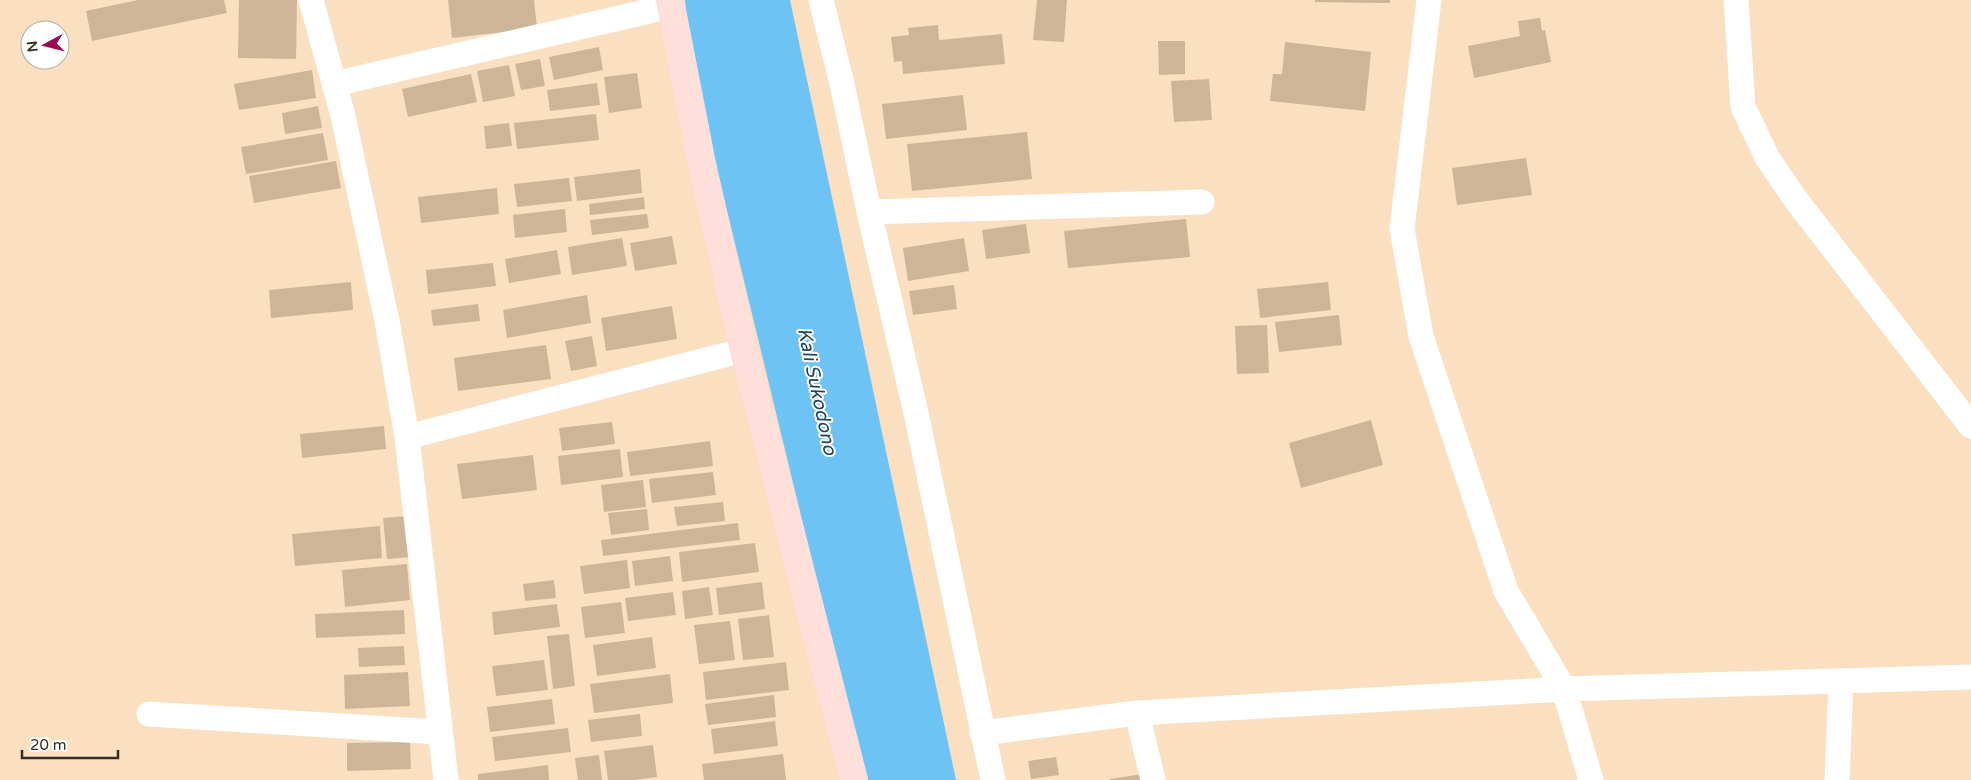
<svg xmlns="http://www.w3.org/2000/svg" width="1971" height="780" font-family="'Varela Round',sans-serif">
  <style>
    .water { fill: #6dc4f4 }
    .building { fill: #cfb598 }
    .lines { fill: none; stroke-linecap: round; stroke-linejoin: round }
    .street { stroke: #fff; stroke-width: 25 }
    .secondary { stroke: #fedfda; stroke-width: 28 }
    .labels { text-anchor: middle; stroke-width: 4; stroke-linejoin: round; paint-order: stroke }
    .water-label { font-size: 19px; font-style: italic; fill: #20465a; stroke: #fff }
  </style>
  <rect width="100%" height="100%" fill="#fadfc1"/>
  <path class="water" d="M685,0H790L956,780H865L690,58Z"/>
  <path class="building" d="M138,0H224L227,13L92,41L86,11Z
    M239,0H297L296,59L238,58Z
    M448,0H534L537,28L452,38Z
    M1037,0H1067L1064,42L1033,40Z
    M1315,0H1390V3H1377L1315,2Z
    M1540,18L1542,31L1545,30L1551,62L1474,78L1468,46L1520,36L1518,21Z
    M938,25L939,40L1002,34L1005,64L903,74L902,61L894,62L891,37L909,35L908,28Z
    M1158,41H1185V74L1159,75Z
    M1285,42L1371,52L1365,111L1270,101L1273,74H1282Z
    M599,47L603,70L554,80L549,57Z
    M540,59L545,86L521,90L515,64Z
    M509,65L515,96L483,102L477,71Z
    M312,70L316,98L239,110L234,84Z
    M637,73L642,108L609,113L604,77Z
    M471,74L477,102L408,117L402,89Z
    M1209,79L1212,120L1174,122L1171,81Z
    M597,83L600,105L550,111L547,90Z
    M963,95L967,130L886,139L882,104Z
    M318,106L322,128L285,134L282,113Z
    M596,114L599,140L517,149L514,123Z
    M509,123L512,146L486,149L484,126Z
    M1027,132L1032,179L912,191L907,144Z
    M323,133L328,160L246,174L241,147Z
    M1526,158L1532,195L1457,205L1452,168Z
    M336,161L341,188L254,203L249,176Z
    M640,169L642,193L577,201L574,177Z
    M569,178L572,201L517,207L514,184Z
    M497,188L499,214L421,223L418,197Z
    M644,197L645,209L590,215L589,204Z
    M565,209L567,232L515,238L513,215Z
    M647,214L649,228L592,235L590,220Z
    M1186,219L1190,257L1068,268L1064,231Z
    M1026,224L1030,253L986,259L982,230Z
    M672,236L677,264L635,271L630,243Z
    M622,238L627,266L572,275L568,247Z
    M964,238L969,271L908,281L903,248Z
    M557,250L561,274L509,283L505,259Z
    M493,263L496,286L428,294L426,270Z
    M351,282L353,310L271,318L269,290Z
    M1328,282L1331,310L1260,318L1257,289Z
    M954,285L957,309L913,315L909,291Z
    M587,295L591,323L507,338L503,310Z
    M478,304L480,321L433,326L431,310Z
    M672,306L677,339L606,351L601,318Z
    M1339,315L1342,345L1279,352L1275,322Z
    M1267,325L1269,373L1237,374L1235,326Z
    M592,336L597,366L571,371L565,341Z
    M546,345L551,379L458,391L454,358Z
    M1371,420L1383,465L1301,488L1289,443Z
    M612,422L615,444L562,451L559,428Z
    M384,426L386,449L302,458L300,434Z
    M710,441L713,466L630,476L627,452Z
    M620,449L623,477L561,485L558,456Z
    M533,455L537,490L462,499L457,464Z
    M713,472L716,495L652,503L649,479Z
    M643,480L646,507L604,512L601,485Z
    M723,502L725,521L677,526L674,507Z
    M647,509L649,530L611,535L608,513Z
    M408,516L412,557L387,559L383,518Z
    M738,523L740,540L603,556L601,540Z
    M380,526L382,558L295,566L292,534Z
    M755,543L759,572L682,582L679,552Z
    M670,556L673,581L635,586L632,561Z
    M627,560L630,588L584,594L580,566Z
    M407,564L410,600L345,607L342,570Z
    M554,580L556,598L525,601L523,584Z
    M762,582L765,609L719,615L716,588Z
    M709,587L713,615L685,619L682,591Z
    M673,592L676,615L628,621L625,598Z
    M621,602L625,633L585,638L581,607Z
    M557,604L560,627L494,635L492,612Z
    M404,610L405,634L316,638L315,614Z
    M769,615L774,657L743,660L738,619Z
    M730,621L735,660L699,664L694,625Z
    M569,634L575,686L553,689L547,636Z
    M652,637L656,668L597,676L593,645Z
    M404,646L405,665L359,667L358,648Z
    M544,660L548,690L496,696L492,666Z
    M786,662L789,690L706,700L703,672Z
    M408,672L410,706L345,709L344,675Z
    M670,674L673,703L594,713L590,684Z
    M774,695L776,717L708,725L705,704Z
    M552,699L555,724L490,732L487,707Z
    M640,714L642,736L591,742L588,720Z
    M775,721L778,746L714,754L711,729Z
    M568,728L571,752L495,761L492,737Z
    M410,742L411,769L347,771V743Z
    M653,745L657,777L634,780H608L604,751Z
    M783,754L786,780H704L702,764Z
    M599,755L602,780H578L575,758Z
    M1056,757L1059,775L1031,779L1028,761Z
    M548,765L549,780H478V774Z
    M1149,773L1150,780H1110V779Z"/>
  <g class="lines">
    <path class="street" d="M311,0L343,116L387,321L407,437L446,780
      M821,0L842,84L869,212L916,413L993,780
      M1429,0L1402,229L1421,336L1506,591L1564,689L1591,780
      M1736,0L1743,107L1768,159L1796,200L1971,426
      M334,84L671,6
      M869,212L1202,202
      M407,437L744,350
      M1137,713L1153,780
      M149,714L439,732
      M982,733L1137,713L1334,702L1564,689L1971,677
      M1837,780L1841,681"/>
    <path class="secondary" d="M670,0L702,164L744,350L854,780"/>
  </g>
  <g class="labels">
    <g class="water-label">
      <text transform="translate(818 391) rotate(78)" y="7">Kali Sukodono</text>
    </g>
  </g>
  <g transform="translate(45 45) rotate(263)"><circle r="24" fill="#ffffff" stroke="#afaba7"/>
  <path d="M0-4L9 19L0 12L-9 19Z" fill="#9e0a53"/>
  <text y="-8" font-size="14" font-weight="bold" text-anchor="middle" fill="#382d22">N</text>
  </g>
  <path d="M22 750v8h96v-8" fill="none" stroke="#382d22" stroke-width="2.5"/>
  <text x="30" y="750" font-size="15" fill="#382d22" stroke="#ffffff" stroke-width="4" paint-order="stroke">20 m</text>
</svg>
